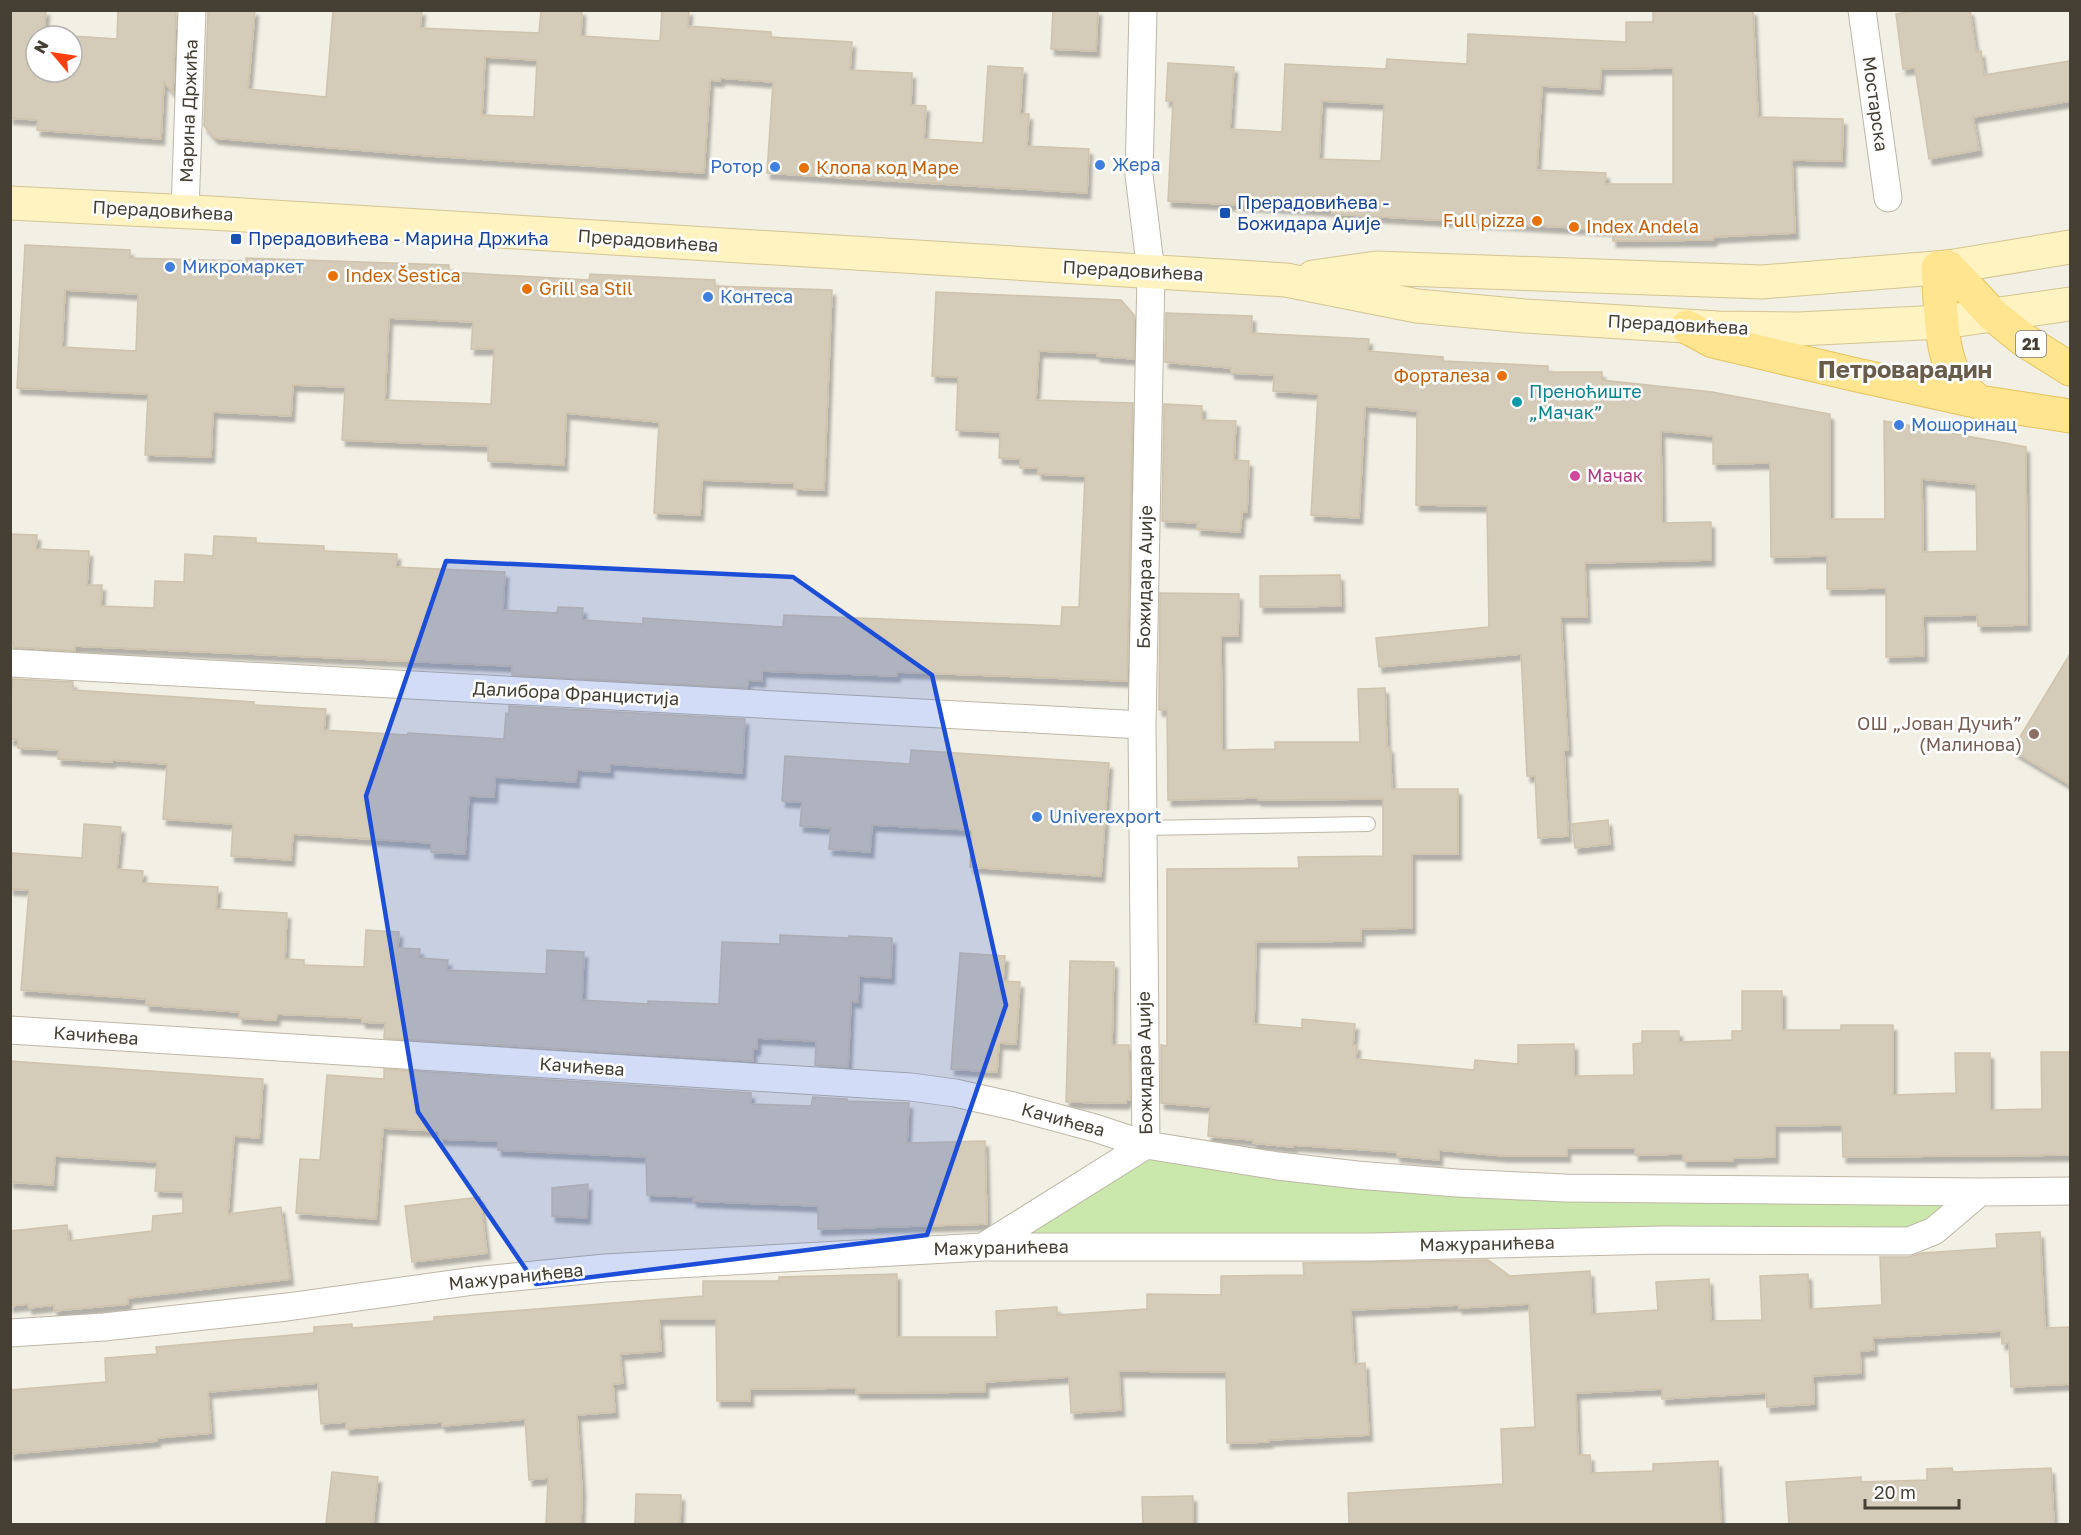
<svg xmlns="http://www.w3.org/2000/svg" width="2081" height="1535" font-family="'Golos Text',sans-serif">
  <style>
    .green { fill: #cae8ab }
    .building { fill: #d4cbb9; stroke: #cfc3ac; stroke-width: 1.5; fill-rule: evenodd; filter: url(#shadow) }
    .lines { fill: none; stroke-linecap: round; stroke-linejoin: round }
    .service-casing { stroke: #beb7a6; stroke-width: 16 }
    .minor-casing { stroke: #beb7a6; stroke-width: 29 }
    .secondary-casing { stroke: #d4c592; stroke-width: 35 }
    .primary-casing { stroke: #e6c45f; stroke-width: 35 }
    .service { stroke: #fff; stroke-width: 14 }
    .minor { stroke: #fff; stroke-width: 27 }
    .secondary { stroke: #fff3c1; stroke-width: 33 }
    .primary { stroke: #ffe590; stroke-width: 33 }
    .marked { fill: #1d4ed8; fill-opacity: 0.2; stroke: #1d4ed8; stroke-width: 4.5; stroke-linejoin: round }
    .shop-dot { fill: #3f7fe0; stroke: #fff; stroke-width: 2 }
    .food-dot { fill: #e8710a; stroke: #fff; stroke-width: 2 }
    .transit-dot { fill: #1a4fb4; stroke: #fff; stroke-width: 2 }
    .culture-dot { fill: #0f9aa8; stroke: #fff; stroke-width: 2 }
    .hotel-dot { fill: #d1479c; stroke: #fff; stroke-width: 2 }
    .education-dot { fill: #8d6e63; stroke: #fff; stroke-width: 2 }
    .labels { text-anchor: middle; stroke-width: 5; stroke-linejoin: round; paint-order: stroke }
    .shield { fill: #fff; stroke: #7d7971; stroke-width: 1.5 }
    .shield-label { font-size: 16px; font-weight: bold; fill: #453f34 }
    .street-label { font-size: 18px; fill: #453f34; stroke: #fff }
    .shop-label { font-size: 18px; fill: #366cbe; stroke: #fff; text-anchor: start }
    .food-label { font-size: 18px; fill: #c56008; stroke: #fff; text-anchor: start }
    .transit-label { font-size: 18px; fill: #164399; stroke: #fff; text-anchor: start }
    .culture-label { font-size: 18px; fill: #0d838f; stroke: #fff; text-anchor: start }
    .hotel-label { font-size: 18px; fill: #b23c85; stroke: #fff; text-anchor: start }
    .education-label { font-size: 18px; fill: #785e54; stroke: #fff; text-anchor: end }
    .district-label { font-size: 24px; font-weight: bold; fill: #685d4b; stroke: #fff }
  </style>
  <defs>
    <filter id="shadow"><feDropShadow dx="3.5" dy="6" stdDeviation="1.5" flood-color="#0004"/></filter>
  </defs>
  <rect width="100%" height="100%" fill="#f2efe4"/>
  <path class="green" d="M1147,1150L1278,1172L1965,1198L1923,1230L1005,1240Z"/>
  <path class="building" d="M10,10H46L44,34L67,36H36V72H72V36L117,39L118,10H176L173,92L164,82L161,139L37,130L38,120L10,118Z
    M208,10H255L248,89L326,97L333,10H422L420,28L539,33L541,10H582L581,36L660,41L662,10H689L688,26L771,32V37L852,42L850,70L912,73L911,105L926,106L924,139L983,143L988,66L1023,68L1020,114H1029L1027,146L1089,149L1087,193L767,173L773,82L721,78L720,81L710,80L704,173L430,156L215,138L204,126ZM485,57L537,60L534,117L482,115Z
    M1053,10H1098L1096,51L1051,49Z
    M1653,10H1753L1758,117L1843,119L1842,161L1792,160L1795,233L1714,237L1713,240L1613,241L1612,230L1332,214V210L1168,201L1173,101H1166L1168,63L1234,67L1230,129L1282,132L1285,64L1386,69L1387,59L1467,64L1468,34L1626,42V22H1653ZM1673,68V184H1605L1606,173L1537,170L1542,86L1600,89L1601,69ZM1322,101L1384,104L1381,161L1319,159Z
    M1923,10H1970L1976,52L1981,51L1984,75L2070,61V101L1973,117L1979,150L1929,159L1915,68L1903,69L1896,14Z
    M25,245L130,250V258L246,261V258L449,265V272L589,280L590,274L715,280V286L832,290L824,490L794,489V483L702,480L700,515L654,513L659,422L566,413L564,465L488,461V446L342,440L345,387L293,385L291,416L213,412L211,457L145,455L148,394L17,388ZM65,290L138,294L136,351L62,347ZM389,318L473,322L471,349H494L491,404L385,400Z
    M936,292L1121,300L1134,315V359L1097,356V353L1039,351L1036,400L1133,403L1127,681L897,672V676L762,671V681L748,680L747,688L512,675V666L75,646V651L14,647V643H10V534L37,535L36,549L89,551L87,585H102L101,606L154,608L155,581L184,582L185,554L213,556L214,536L256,538V543L324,546V551L397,554L396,567L505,572L503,610L557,613L558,607L583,608L582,620L643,624V618L783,627L784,615L1061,626L1062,607H1079L1085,476L1038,474V468H1020V459L999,458L1000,432L956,430L958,377L932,376Z
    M1166,313L1252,316V333L1369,339L1368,351L1443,357V361L1548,366V372H1602V380L1712,392L1830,414V519H1885L1884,421L2026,447L2027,625L1978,626L1977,615L1923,616L1924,656L1886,657V588L1827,589V556L1771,557L1770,463L1713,464V436L1661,431L1662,523L1711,522V560L1585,563L1587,617H1561L1568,750H1564L1568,836L1538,838L1535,776H1527L1521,654L1379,667L1376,638L1489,627L1487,506L1416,505L1417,411L1365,406L1359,518L1311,515L1318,394L1273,391L1274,375L1231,373V368L1165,362ZM1922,479L1976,484L1977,551L1923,552Z
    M1164,404L1202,406V420L1236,421L1234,460L1249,461L1247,512H1242L1240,532L1197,529L1198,523L1162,521Z
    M1340,575L1341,606L1260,607V576Z
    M1160,593L1239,594L1238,636H1221L1222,750L1275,749V742H1360L1358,689L1385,688L1387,747H1390L1392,789H1458V854H1412V928L1361,929V941L1256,942L1254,1024L1302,1028V1019L1355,1024L1353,1045H1357L1356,1059L1474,1070L1475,1060L1518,1064V1045L1574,1044V1076L1634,1075L1633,1044L1642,1043V1031H1679V1042L1732,1040V1031H1742V991H1782V1030H1841V1025H1893V1095L1956,1093L1955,1053H1990V1110L2042,1109L2041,1052H2070V1155L1843,1157L1842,1125L1775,1126V1157L1733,1158V1161H1683V1154L1635,1155V1148H1567V1156H1505L1439,1150V1160L1397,1156V1152L1293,1145V1147L1253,1143V1140L1208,1136L1210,1107L1161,1103V1045L1167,1046V869L1299,868L1298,857L1383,856V799L1258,800V798L1168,800L1167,710H1159Z
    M2070,654V785L2012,750Z
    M12,679L73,682V690L254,702V705L326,709L324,730L408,735V733L504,739L506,713L509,714V706L745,719L742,773L610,764V772L577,770L576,782L495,777L494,797L469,796L465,854L431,852V843L293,834L291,860L231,856L233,824L163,819L167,764L112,760V762L58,759L59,750L18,748V740L10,739Z
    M911,750L1109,763L1101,876L970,867L972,830L872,825L870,852L829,849L831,828L800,826L802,802L782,801L785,756L910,764Z
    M1608,820L1610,844L1575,848L1572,824Z
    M84,824L121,827L117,869L143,871L142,883L218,887L216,909L287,913L285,959L304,960V965L364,967L366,930L399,932L398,948L420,949L419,958L448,960L447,970L546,974L547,950L584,952L582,1000L648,1004V1001L719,1004L722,942L780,944V935L849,938V936L892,938L891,978L859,976L858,1002L851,1001L848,1067L815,1065L816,1041L757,1038V1049H753V1061L384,1038L385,1023L362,1022V1018L277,1014L276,1020L239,1018V1012L146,1005V999L21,990L29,890L10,889L12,853L82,858Z
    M960,953L1005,956L1003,981L1020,982L1016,1044L999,1043L997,1072L951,1069Z
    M1070,961L1114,962L1112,1045H1129L1130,1100H1126V1103L1066,1102Z
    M10,1061L263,1079L259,1138L234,1136L228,1214L281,1207L290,1279L128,1298V1304L54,1311V1305L29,1308L28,1304L10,1306V1231L67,1225L69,1241L152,1231L153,1216L183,1213V1192L155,1191L157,1162L55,1156L53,1185L10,1182Z
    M384,1069L751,1093V1104L811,1106L813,1097L847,1099V1101L909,1103L907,1143L985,1141L987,1224L818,1229V1206L693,1201L694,1197L647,1195L646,1157L498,1150V1141L439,1139V1131L383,1128L376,1219L296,1213L300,1159L320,1160L327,1075L384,1079Z
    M588,1184L587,1218L552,1216V1188Z
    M480,1197L487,1253L412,1262L405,1206Z
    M2040,1232L2045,1328L2070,1327V1384L2011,1387L2009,1343L2002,1344L2001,1331L1873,1338L1874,1350L1860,1351L1861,1373L1813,1376L1814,1404L1767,1407L1766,1393L1662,1399V1389L1576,1393L1578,1455H1590L1591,1473L1653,1471V1464L1718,1461L1721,1524H1349L1348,1493L1503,1484L1501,1429L1535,1427L1529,1304L1459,1308V1305L1351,1310L1354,1364L1365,1363L1369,1435L1269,1440V1442L1227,1443L1226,1372L1119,1371L1121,1410L1071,1413L1069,1377L985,1382V1392L856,1393V1388L750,1389V1401H717L716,1319H659L661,1351L620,1354L623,1383L613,1384L615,1412L577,1415L582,1490L581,1524H546L548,1478L529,1480L525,1419L442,1426V1422L346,1429V1422L321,1424L318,1383L208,1392L211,1433L157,1438V1441L10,1454V1390L106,1382L105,1358L157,1354L156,1347L314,1333V1327L352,1324V1328L434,1321V1317L703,1296V1281H779V1277L897,1274V1337H997L996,1311L1057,1307V1315L1147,1309V1294L1221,1295V1276L1304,1275L1303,1263L1488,1260L1510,1276L1590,1271L1592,1314L1658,1310L1656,1282L1709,1279L1711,1321L1762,1320L1760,1276L1808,1274L1809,1309L1882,1305L1880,1257H1909L1922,1253L1997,1248L1996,1234Z
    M1952,1468L1953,1472L2051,1468L2054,1524H1789L1786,1482L1861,1477V1482L1927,1480V1469Z
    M332,1472L378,1477L373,1524H326Z
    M636,1494L681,1495L680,1524H635Z
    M1193,1496V1524H1143L1142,1497Z"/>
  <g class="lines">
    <defs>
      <path id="service" d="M1143,828L1368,824"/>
      <path id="minor" d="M1143,10L1139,175L1151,272L1142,725L1146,1145
        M1862,10L1888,198
        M185,211L192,10
        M10,663L1142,725
        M10,1030L911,1087L955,1093L1013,1106L1095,1128L1146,1145L1278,1166L1357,1175L1457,1183L1565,1188L1980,1192L2070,1191
        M983,1247L1146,1145
        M10,1333L104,1327L287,1307L474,1281L605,1268L983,1247H1371L1662,1240L1909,1241L1934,1231L1980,1192"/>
      <path id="secondary" d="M10,203L211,213L1286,280L1417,306L1525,316L1718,328L1798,329L1943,322L2070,304
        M1313,277L1376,268L1762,282L1948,267L2070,247"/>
      <path id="primary" d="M1948,267L1993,315L2024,340L2070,369
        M1938,268C1941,301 1939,361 1962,387C1967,392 1973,397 1979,402
        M1687,327L1713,341L1848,373L1979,402L2070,416"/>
    </defs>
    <use href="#service" class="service-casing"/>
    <use href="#minor" class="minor-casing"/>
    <use href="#secondary" class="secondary-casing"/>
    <use href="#primary" class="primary-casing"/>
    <use href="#service" class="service"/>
    <use href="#minor" class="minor"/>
    <use href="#secondary" class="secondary"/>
    <use href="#primary" class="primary"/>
  </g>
  <path class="marked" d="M446,561L793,577L932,675L1006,1005L927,1235L536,1284L418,1112L366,796Z"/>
  <g class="shop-dot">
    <circle cx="1100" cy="165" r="6"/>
    <circle cx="775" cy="167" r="6"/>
    <circle cx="170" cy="267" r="6"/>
    <circle cx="708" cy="297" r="6"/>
    <circle cx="1899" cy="425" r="6"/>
    <circle cx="1037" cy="817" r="6"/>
  </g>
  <g class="food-dot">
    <circle cx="804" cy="168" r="6"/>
    <circle cx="1537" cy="221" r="6"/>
    <circle cx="1574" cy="227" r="6"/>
    <circle cx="333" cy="276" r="6"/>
    <circle cx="527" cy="289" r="6"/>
    <circle cx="1502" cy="376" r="6"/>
  </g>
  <g class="transit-dot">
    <rect x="1219" y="207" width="12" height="12" rx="3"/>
    <rect x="230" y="233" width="12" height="12" rx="3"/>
  </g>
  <circle class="culture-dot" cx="1517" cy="402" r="6"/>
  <circle class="hotel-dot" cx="1575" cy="476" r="6"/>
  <circle class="education-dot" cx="2034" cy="734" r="6"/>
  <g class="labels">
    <rect class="shield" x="2016" y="331" width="30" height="26" rx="4.5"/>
    <g class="shield-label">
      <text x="2031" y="350">21</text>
    </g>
    <g class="street-label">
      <text transform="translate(1875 104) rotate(82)" y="6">Мостарска</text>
      <text transform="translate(189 111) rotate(-88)" y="6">Марина Држића</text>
      <text transform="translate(163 211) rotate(3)" y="6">Прерадовићева</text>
      <text transform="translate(648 241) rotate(4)" y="6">Прерадовићева</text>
      <text transform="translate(1133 271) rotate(3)" y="6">Прерадовићева</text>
      <text transform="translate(1678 325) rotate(3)" y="6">Прерадовићева</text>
      <text transform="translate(1145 577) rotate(-89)" y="6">Божидара Аџије</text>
      <text transform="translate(576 694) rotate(3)" y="6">Далибора Францистија</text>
      <text transform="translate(96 1036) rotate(4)" y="6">Качићева</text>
      <text transform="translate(1145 1063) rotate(-91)" y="6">Божидара Аџије</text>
      <text transform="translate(582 1067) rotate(4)" y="6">Качићева</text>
      <text transform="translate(1063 1120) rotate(15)" y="6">Качићева</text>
      <text transform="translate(1487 1244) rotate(-1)" y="6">Мажуранићева</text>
      <text transform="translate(1001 1248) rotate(-1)" y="6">Мажуранићева</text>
      <text transform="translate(516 1277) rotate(-6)" y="6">Мажуранићева</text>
    </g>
    <g class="shop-label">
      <text x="1112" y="171">Жера</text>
      <text x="763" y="173" text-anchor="end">Ротор</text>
      <text x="182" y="273">Микромаркет</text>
      <text x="720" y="303">Контеса</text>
      <text x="1911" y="431">Мошоринац</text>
      <text x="1049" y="823">Univerexport</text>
    </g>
    <g class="food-label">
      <text x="816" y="174">Клопа код Маре</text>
      <text x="1525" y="227" text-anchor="end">Full pizza</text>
      <text x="1586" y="233">Index Andela</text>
      <text x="345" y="282">Index Šestica</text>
      <text x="539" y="295">Grill sa Stil</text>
      <text x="1490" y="382" text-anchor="end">Форталеза</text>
    </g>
    <g class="transit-label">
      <text x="1237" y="209">Прерадовићева -<tspan x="1237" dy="21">Божидара Аџије</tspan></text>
      <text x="248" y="245">Прерадовићева - Марина Држића</text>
    </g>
    <g class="culture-label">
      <text x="1529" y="398">Преноћиште<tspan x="1529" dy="21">„Мачак”</tspan></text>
    </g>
    <g class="hotel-label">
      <text x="1587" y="482">Мачак</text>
    </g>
    <g class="education-label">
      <text x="2022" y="730">ОШ „Јован Дучић”<tspan x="2022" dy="21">(Малинова)</tspan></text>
    </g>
    <g class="district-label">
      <text x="1905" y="378">Петроварадин</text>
    </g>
  </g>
  <rect width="2081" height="1535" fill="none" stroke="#453f34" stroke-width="24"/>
  <g transform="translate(54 54) rotate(299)"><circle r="28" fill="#ffffff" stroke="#b5b2ae" stroke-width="1.5"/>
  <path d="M0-4.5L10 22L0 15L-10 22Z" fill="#fe3f0f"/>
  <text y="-9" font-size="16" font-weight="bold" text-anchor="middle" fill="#453f34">N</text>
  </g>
  <path d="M1865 1499v9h94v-9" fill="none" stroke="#453f34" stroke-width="3"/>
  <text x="1874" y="1499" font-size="18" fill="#453f34" stroke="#ffffff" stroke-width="4.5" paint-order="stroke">20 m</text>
</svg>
